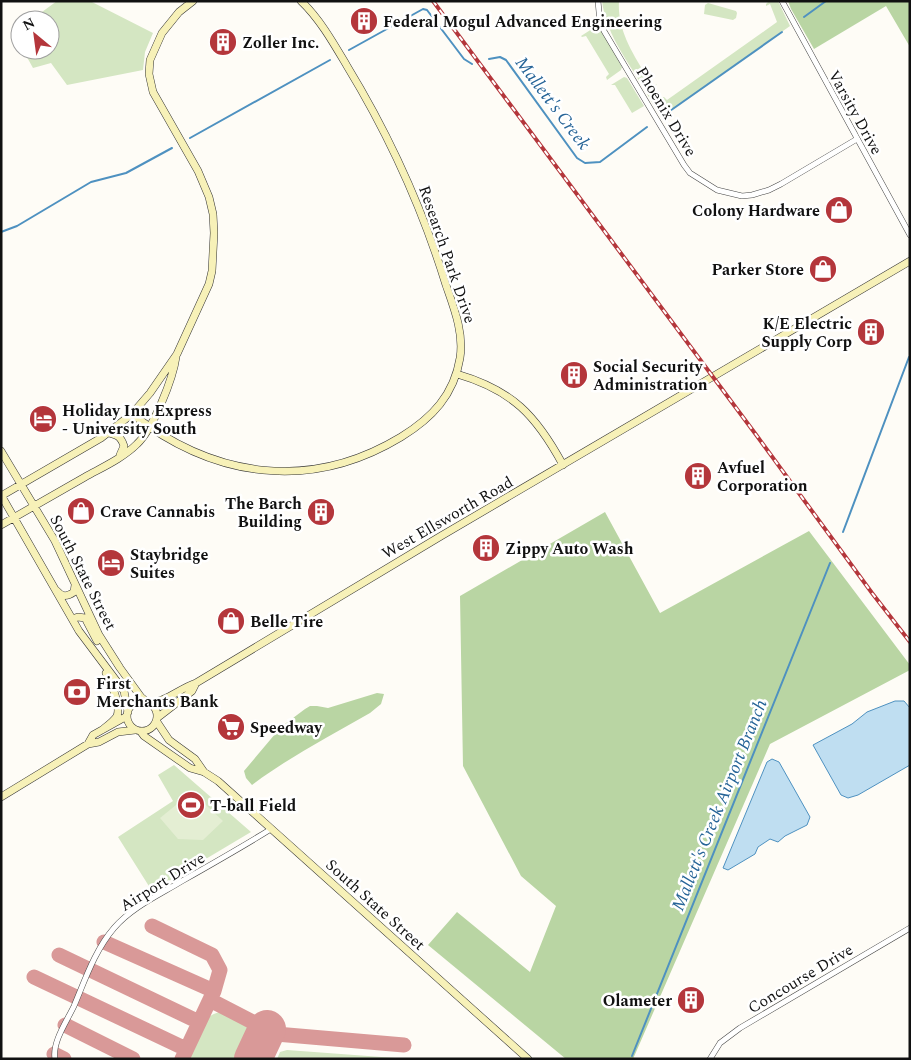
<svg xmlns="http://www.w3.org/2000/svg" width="911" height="1060" font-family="Spectral,serif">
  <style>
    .green { fill: #d4e6c2 }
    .forest { fill: #b9d5a3 }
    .pitch { fill: #e4eed3 }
    .water { fill: #bfdef1; stroke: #4e91c0 }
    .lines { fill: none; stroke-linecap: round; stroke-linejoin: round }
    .stream { stroke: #4e91c0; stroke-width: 2 }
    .taxiway { stroke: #d99998; stroke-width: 15 }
    .runway { stroke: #d99998; stroke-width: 38 }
    .street-casing { stroke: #444; stroke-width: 6 }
    .secondary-casing { stroke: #333; stroke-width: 8 }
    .street { stroke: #fff; stroke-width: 5 }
    .secondary { stroke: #f7f1b8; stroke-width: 7 }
    .rail-casing { stroke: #b4363b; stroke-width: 4 }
    .rail { stroke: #fff; stroke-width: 2; stroke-dasharray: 5.5; stroke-linecap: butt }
    .labels { text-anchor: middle; stroke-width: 5; stroke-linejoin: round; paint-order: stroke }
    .poi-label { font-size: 16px; font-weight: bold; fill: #111; stroke: #fff; text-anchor: start }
    .street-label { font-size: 16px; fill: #111; stroke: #fff }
    .water-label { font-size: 18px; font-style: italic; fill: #266497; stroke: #fff }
  </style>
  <rect width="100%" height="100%" fill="#fefcf6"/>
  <path class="green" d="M57,1H90L153,33L145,52L143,70L67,85L51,63L33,68L23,50H50V20H31Z
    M602,1H619C617,31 634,55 648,79L653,77L647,82H640C624,56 606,32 602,1Z
    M769,1H778L790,26L661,117L647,94L648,90L657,84L654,88L660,99L664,97L667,100L777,22L770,4L766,6V4Z
    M708,3L736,11L737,13L736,18L733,20L704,14L705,5Z
    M595,27L600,28L622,67L621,70L607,80L606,77L609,74L586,36L582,37L581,36Z
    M624,77L627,78L644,106L632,113L615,85H611Z
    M174,765L251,832L152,891L118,837L173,801L158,775Z
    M220,1012C228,1012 233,1014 240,1017C259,1027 245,1045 239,1059H186C194,1042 199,1016 220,1012Z
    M287,1050L395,1058L396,1059H277L280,1052Z"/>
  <path class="forest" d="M788,1H910V47L886,6L814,49L791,9Z
    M605,512L660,613L809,531L910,665V670L770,744L633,1059H566L428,945L457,912L530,972L556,906L521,876L463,766L460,596Z
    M377,693L384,694L381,704L370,713C330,736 289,757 252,785L246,778L244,771L281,727L305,709L310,706H317L328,708Z"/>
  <path class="pitch" d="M192,792L223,821L203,840L178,839L160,818Z"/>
  <path class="water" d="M895,701H904L910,708V765L858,795L848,798L841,795L813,745L852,724L867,712Z
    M772,759L779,762L810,817L807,825L785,836L778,842L770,839L758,847L755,854L728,870L723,868L767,762Z"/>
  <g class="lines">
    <path class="stream" d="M804,17L826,1
      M349,50L423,9L427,10L464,59L472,64
      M489,59L500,57L506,60L577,158L585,163L600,162L647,127
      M667,113L782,32
      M190,138L330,60
      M1,232L17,226L91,182L126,173L172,148
      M843,532L909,357
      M632,1056L830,563"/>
    <path class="taxiway" d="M152,926L212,955L220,970L214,991L182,1059
      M104,942L214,991
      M59,955L199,1022
      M34,977L186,1049
      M210,1000L276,1034L404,1045
      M65,1025L133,1059
      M54,1054L64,1059"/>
    <path class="runway" d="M253,1059L267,1029"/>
    <defs>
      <path id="street" d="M598,1L600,23L604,31L684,165L690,173L717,190L742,196L752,195L769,190L781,184L857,139
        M782,1L910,235
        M55,1059C52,1042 67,1021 74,1006C85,980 95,950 114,928C132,907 159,895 182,881C212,864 242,847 271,829
        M710,1059L720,1043L740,1028L910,928"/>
      <path id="secondary" d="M457,374C512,390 536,415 563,465
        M132,414C214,478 310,492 401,437C432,418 454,395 460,358C464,333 454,308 446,285C422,207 389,135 347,66C334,44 320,19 301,1
        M109,433C118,435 121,437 124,446L120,455
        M1,451L55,541L99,635L120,668L141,697L147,702
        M1,495L79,631L124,691L128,712
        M1,496L101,438L132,414L150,393L177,354L209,284L212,271L214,233L213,214L209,197L198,171L153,92L149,74L150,60L162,33L179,12L193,1
        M1,525C29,509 57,493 85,477C103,467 123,458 137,444C153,429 173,379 176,357
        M57,591C62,597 67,597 74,592L75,585
        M72,619L78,617L85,618L97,641
        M127 716a15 15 0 1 1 30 0a15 15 0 1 1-30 0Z
        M151,703C168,701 180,688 196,683L441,536L910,261
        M157,718L192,691L196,683
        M157,722L169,740L195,759L204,772
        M102,730C107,726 114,721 117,716C121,706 111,682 106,673
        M141,732L144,736L190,768L204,772L218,781L528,1059
        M88,744L93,735L127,716
        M1,797L88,744L99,742L118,732L135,730"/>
    </defs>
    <use href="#street" class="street-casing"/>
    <use href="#secondary" class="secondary-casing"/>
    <use href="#street" class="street"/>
    <use href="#secondary" class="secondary"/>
    <defs>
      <path id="rail" d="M433,1L757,436L872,593L910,642"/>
    </defs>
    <use href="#rail" class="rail-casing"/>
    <use href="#rail" class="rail"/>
  </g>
  <defs>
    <symbol id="building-disc" viewBox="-11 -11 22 22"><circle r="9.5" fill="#b4363b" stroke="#fff"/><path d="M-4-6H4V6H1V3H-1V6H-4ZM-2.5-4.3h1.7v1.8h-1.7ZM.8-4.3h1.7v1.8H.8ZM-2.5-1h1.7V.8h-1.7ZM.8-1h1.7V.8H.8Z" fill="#fff"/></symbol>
    <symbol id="shop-disc" viewBox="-11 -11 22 22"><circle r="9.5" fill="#b4363b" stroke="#fff"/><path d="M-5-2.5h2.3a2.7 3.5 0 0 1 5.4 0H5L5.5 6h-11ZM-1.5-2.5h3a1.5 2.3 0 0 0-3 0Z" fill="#fff"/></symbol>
    <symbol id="hotel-disc" viewBox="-11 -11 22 22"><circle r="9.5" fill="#b4363b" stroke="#fff"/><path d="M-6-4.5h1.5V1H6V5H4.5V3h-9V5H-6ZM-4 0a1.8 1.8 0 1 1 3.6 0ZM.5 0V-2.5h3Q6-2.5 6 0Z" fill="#fff"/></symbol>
    <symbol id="bank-disc" viewBox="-11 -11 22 22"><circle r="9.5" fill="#b4363b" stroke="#fff"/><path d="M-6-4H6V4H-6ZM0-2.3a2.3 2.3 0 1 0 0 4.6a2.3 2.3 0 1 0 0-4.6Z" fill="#fff"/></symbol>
    <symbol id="supermarket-disc" viewBox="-11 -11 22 22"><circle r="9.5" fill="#b4363b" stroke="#fff"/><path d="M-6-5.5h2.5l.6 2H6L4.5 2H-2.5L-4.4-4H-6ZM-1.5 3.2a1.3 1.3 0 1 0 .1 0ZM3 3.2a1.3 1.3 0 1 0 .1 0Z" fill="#fff"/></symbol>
    <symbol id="stadium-disc" viewBox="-11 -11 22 22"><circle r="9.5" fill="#b4363b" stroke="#fff"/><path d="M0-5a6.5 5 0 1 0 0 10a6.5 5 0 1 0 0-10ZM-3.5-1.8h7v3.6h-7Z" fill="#fff"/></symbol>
  </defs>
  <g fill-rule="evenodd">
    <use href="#building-disc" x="348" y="5" width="32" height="32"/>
    <use href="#building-disc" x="207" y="26" width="32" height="32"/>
    <use href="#shop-disc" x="823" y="194" width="32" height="32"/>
    <use href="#shop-disc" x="807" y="253" width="32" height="32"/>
    <use href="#building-disc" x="855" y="316" width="32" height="32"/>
    <use href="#building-disc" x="558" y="359" width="32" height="32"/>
    <use href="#hotel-disc" x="27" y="403" width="32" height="32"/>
    <use href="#building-disc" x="682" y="460" width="32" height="32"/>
    <use href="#shop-disc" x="65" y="495" width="32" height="32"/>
    <use href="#building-disc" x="305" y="496" width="32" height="32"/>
    <use href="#building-disc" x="470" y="532" width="32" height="32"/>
    <use href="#hotel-disc" x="95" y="547" width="32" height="32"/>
    <use href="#shop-disc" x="215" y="605" width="32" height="32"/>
    <use href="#bank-disc" x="61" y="676" width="32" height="32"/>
    <use href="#supermarket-disc" x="215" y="711" width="32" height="32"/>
    <use href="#stadium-disc" x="175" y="789" width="32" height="32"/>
    <use href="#building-disc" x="675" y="984" width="32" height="32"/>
  </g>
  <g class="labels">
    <g class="poi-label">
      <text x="383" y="27">Federal Mogul Advanced Engineering</text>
      <text x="242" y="48">Zoller Inc.</text>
      <text x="820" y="216" text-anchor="end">Colony Hardware</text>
      <text x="804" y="275" text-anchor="end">Parker Store</text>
      <text x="852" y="329" text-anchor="end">K/E Electric<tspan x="852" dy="18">Supply Corp</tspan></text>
      <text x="593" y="372">Social Security<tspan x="593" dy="18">Administration</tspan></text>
      <text x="62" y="416">Holiday Inn Express<tspan x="62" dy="18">- University South</tspan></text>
      <text x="717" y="473">Avfuel<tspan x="717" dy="18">Corporation</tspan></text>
      <text x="302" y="509" text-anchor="end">The Barch<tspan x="302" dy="18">Building</tspan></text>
      <text x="100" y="517">Crave Cannabis</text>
      <text x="505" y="554">Zippy Auto Wash</text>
      <text x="130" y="560">Staybridge<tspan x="130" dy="18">Suites</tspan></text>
      <text x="250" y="627">Belle Tire</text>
      <text x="96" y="689">First<tspan x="96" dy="18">Merchants Bank</tspan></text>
      <text x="250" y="733">Speedway</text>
      <text x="210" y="811">T-ball Field</text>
      <text x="672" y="1006" text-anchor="end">Olameter</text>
    </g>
    <g class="street-label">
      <text transform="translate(667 111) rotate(59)" y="6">Phoenix Drive</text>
      <text transform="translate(856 112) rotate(61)" y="6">Varsity Drive</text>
      <text transform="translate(448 254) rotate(71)" y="6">Research Park Drive</text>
      <text transform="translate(447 517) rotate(-30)" y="6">West Ellsworth Road</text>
      <text transform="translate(84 572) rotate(63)" y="6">South State Street</text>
      <text transform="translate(162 881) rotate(-32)" y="6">Airport Drive</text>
      <text transform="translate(376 904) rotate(42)" y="6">South State Street</text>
      <text transform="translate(800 978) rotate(-31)" y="6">Concourse Drive</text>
    </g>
    <g class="water-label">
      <text transform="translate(553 103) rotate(53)" y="6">Mallett's Creek</text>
      <text transform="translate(719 805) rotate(-68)" y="6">Mallett's Creek Airport Branch</text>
    </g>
  </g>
  <rect width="911" height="1060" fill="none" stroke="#111111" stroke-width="5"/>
  <g transform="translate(35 35) rotate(331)"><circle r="24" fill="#ffffff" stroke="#a0a0a0"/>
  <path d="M0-4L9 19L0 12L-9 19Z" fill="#b4363b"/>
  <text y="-8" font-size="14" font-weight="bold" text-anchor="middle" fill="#111111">N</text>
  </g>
</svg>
